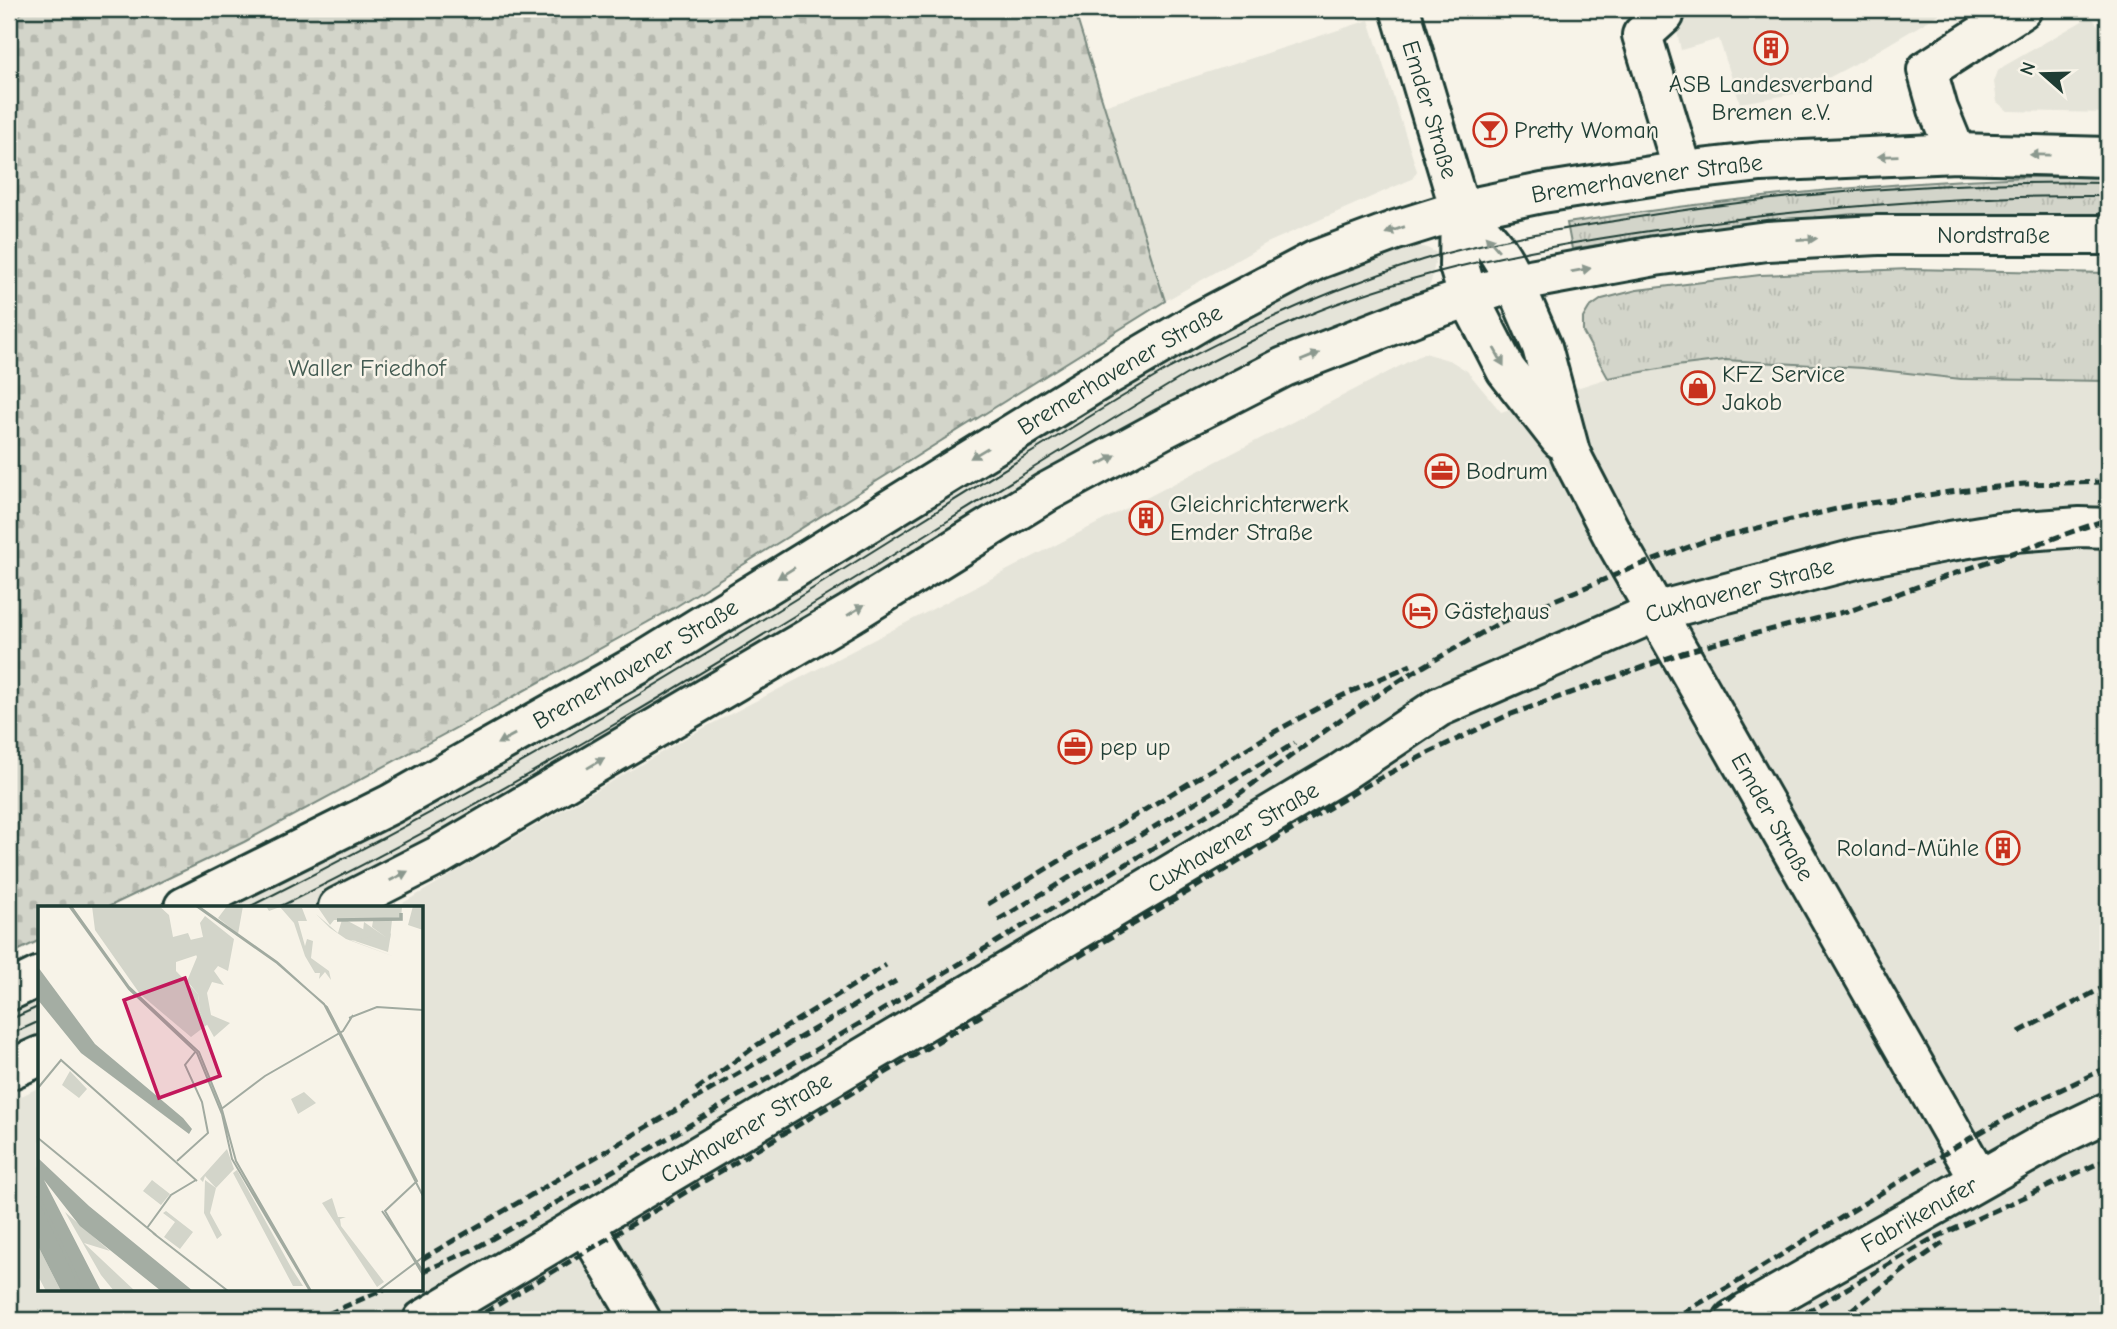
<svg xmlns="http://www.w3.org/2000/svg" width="2117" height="1329" font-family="'Comic Neue',sans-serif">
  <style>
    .built { fill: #e5e4d9 }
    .grass { fill: url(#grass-tufts); stroke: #79897f; stroke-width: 2 }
    .cemetery { fill: url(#cemetery-stones); stroke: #79897f; stroke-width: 2 }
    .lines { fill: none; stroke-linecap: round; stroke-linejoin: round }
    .minor-casing { stroke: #1f3d34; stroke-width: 44 }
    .major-casing { stroke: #1f3d34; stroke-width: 44 }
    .minor { stroke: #f7f3e8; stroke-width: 38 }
    .major { stroke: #f7f3e8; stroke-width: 38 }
    .tram { stroke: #1f3d34; stroke-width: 2 }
    .rail { stroke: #1f3d34; stroke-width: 5; stroke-dasharray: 10 5; stroke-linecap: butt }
    .oneway { fill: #8b988e }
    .labels { text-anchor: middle; stroke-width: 5; stroke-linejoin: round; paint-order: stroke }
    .poi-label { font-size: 24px; fill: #1f3d34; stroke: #f7f3e8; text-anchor: start }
    .street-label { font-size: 24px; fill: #1f3d34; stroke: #f7f3e8 }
    .park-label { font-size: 24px; fill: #435b52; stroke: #f7f3e8 }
    .inset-river { fill: none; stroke: #a4ada3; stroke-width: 3.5 }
    .inset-road { fill: none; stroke: #a1aaa0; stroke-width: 2 }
    .view { fill: #c2185b; fill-opacity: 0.15; stroke: #c2185b; stroke-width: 3.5 }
    .inset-edge { fill: none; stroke: #1f3d34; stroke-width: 3.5 }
  </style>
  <defs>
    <pattern id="grass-tufts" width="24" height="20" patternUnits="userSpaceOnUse" patternTransform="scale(1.75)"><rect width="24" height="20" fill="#d3d5ca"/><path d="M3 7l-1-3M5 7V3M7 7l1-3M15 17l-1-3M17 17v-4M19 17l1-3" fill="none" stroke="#b5b8ae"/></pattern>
    <pattern id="cemetery-stones" width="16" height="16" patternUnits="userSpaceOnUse" patternTransform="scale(1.75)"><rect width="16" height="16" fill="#d3d5ca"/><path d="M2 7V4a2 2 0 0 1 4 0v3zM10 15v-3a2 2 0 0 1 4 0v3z" fill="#b5b8ae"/></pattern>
  </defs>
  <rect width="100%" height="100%" fill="#f7f3e8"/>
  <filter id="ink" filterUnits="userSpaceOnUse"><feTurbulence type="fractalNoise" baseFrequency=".0143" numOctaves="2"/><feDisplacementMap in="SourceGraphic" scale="14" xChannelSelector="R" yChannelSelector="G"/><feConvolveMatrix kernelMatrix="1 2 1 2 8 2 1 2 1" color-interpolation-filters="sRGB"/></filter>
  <g filter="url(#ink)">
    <path class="built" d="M1672,9H1948L1862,60L1800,93L1740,103L1719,39L1681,50Z
      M2091,16L2108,39V113L2008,111L1997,102L1994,82L1998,71L2004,66Z
      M1369,20L1417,171L1412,179L1267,243L1165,301L1104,106Z
      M1408,244L1427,248L1437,253L1431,282L1427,291L1419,297L1320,333L1189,391L995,509L354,887L314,907H214L1133,376L1303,281Z
      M1910,269L2108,273V1315L2098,1320H9V1102L40,1087V1289H422V907H396L698,731L1425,353L1451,361L1467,371L1501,412L1608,378L1583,332V318L1589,308L1602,299L1637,290L1760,275Z
      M40,992V1040L9,1054V1005Z"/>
    <path class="grass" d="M2028,177H2108V219L1853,214L1686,231L1572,249L1567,223C1720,199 1873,183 2028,177Z
      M1910,269L2108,273V381L1961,379L1863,368L1725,360L1676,366L1608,378L1583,332V318L1589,308L1602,299L1637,290L1760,275Z"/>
    <path class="cemetery" d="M27,9H1074L1165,301L677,606L491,709L244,842L108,907H40V940L9,955V23Z"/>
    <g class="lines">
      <defs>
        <g id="minor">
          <path id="s1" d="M1400,9L1460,210"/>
          <path d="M1663,9L1664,15L1642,35L1683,171"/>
          <path d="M1956,153L1938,109L1927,70L2022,9"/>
          <path id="s2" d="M1514,282L1542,347L1570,452L1574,461L1615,540L1979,1179"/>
          <path d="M1468,296L1506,370L1560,439"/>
          <path d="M585,1224L641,1320"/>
          <path id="s3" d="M423,1320L1339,774L1439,707L1658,611L1860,558L1950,541L1999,533L2080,527L2108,528"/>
          <path id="s4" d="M1733,1320L2052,1139L2108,1112"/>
        </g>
        <g id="major">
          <path d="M1460,210C1486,236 1499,247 1514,282"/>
          <path d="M1460,210L1459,266L1468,296"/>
          <path id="s5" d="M184,907L391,804L641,663L1098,381L1202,320L1316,260L1396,230L1460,210L1542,193L1683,171L1761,162L1956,153L2108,157"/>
          <path id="s6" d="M338,907L438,856L850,614L1047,492L1163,429L1284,367L1420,314L1514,282L1655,256L1767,241L1878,235H2108"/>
          <path d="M9,991L40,976"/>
          <path d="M9,1070L40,1056"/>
        </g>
      </defs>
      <use href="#minor" class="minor-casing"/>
      <use href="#major" class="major-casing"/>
      <use href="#minor" class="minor"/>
      <use href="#major" class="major"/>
      <path class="tram" d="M249,907C381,841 512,770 640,694C818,588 992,474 1170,368C1251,324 1335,288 1422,260C1484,241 1550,231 1614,221C1776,194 1943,180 2108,183
        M279,907C594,752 886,555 1187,374C1235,349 1285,323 1336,304C1443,264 1557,244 1670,228C1815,207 1962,195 2108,196
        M9,1020L40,1006
        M9,1035L40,1021"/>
      <path class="rail" d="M988,904L1276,731L1335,699L1411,665
        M998,920L1295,743
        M1078,957L1369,784L1430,752L1506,716L1682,653L1728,640L1852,610L2108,519
        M2019,1032L2108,985
        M696,1090L757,1045L886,965
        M422,1259L896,981
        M422,1272L472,1250L616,1169L1125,865L1228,802L1344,717L1407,676L1499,623L1632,568L1708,540L1849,506L1949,492L2024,484L2108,482
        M314,1320L385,1289
        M472,1320L982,1015
        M1670,1320L1739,1281L1960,1144L2031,1104L2108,1067
        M1704,1320L1751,1283
        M1793,1320L1930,1240L2108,1159
        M1839,1320L1908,1267L1943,1243"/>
    </g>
    <defs><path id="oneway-solid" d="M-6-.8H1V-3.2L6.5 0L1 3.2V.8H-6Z" transform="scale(1.75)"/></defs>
    <g class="oneway">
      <use href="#oneway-solid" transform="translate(2040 155) rotate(-179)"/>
      <use href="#oneway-solid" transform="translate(1888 156) rotate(178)"/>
      <use href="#oneway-solid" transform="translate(1395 230) rotate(161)"/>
      <use href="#oneway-solid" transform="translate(1807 239) rotate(-3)"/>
      <use href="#oneway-solid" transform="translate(1492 243) rotate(-131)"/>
      <use href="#oneway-solid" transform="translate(1581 270) rotate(-10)"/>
      <use href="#oneway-solid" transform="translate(1310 357) rotate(-22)"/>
      <use href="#oneway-solid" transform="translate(1499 357) rotate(61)"/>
      <use href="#oneway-solid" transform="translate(979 453) rotate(149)"/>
      <use href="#oneway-solid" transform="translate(1107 460) rotate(-29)"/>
      <use href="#oneway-solid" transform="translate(786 573) rotate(148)"/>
      <use href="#oneway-solid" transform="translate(856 610) rotate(-32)"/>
      <use href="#oneway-solid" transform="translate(506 739) rotate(151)"/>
      <use href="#oneway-solid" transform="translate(596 763) rotate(-31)"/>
      <use href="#oneway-solid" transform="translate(399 876) rotate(-27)"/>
    </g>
  </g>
  <defs>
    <symbol id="building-ring" viewBox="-11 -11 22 22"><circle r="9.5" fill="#f7f3e8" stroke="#c8321e" stroke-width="1.5"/><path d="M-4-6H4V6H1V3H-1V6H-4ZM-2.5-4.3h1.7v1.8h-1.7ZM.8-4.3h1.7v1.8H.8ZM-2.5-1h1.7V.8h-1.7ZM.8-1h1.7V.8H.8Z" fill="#c8321e"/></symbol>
    <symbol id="bar-ring" viewBox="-11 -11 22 22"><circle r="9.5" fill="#f7f3e8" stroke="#c8321e" stroke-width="1.5"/><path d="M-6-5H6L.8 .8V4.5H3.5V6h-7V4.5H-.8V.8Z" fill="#c8321e"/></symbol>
    <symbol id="shop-ring" viewBox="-11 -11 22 22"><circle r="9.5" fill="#f7f3e8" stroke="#c8321e" stroke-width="1.5"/><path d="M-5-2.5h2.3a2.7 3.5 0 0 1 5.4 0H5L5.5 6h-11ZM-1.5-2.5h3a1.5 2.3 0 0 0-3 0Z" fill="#c8321e"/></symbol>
    <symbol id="office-ring" viewBox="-11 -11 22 22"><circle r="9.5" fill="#f7f3e8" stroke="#c8321e" stroke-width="1.5"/><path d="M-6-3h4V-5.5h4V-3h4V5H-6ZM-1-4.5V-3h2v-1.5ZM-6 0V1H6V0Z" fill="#c8321e"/></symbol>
    <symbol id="hotel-ring" viewBox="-11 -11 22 22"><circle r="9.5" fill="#f7f3e8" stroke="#c8321e" stroke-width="1.5"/><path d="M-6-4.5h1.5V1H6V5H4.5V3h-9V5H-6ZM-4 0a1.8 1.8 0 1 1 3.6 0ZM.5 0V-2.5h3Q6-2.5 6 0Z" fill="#c8321e"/></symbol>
  </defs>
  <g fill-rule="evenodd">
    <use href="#building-ring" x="1752" y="29" width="38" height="38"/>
    <use href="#bar-ring" x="1471" y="111" width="38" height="38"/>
    <use href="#shop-ring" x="1679" y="369" width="38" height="38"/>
    <use href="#office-ring" x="1423" y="452" width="38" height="38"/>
    <use href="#building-ring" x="1127" y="499" width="38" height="38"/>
    <use href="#hotel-ring" x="1401" y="592" width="38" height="38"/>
    <use href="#office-ring" x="1056" y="728" width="38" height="38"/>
    <use href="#building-ring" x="1984" y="829" width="38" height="38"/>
  </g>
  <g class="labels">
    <g class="poi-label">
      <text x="1771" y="92" text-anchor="middle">ASB Landesverband<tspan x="1771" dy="28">Bremen e.V.</tspan></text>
      <text x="1514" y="138">Pretty Woman</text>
      <text x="1722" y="382">KFZ Service<tspan x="1722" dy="28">Jakob</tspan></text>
      <text x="1466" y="479">Bodrum</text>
      <text x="1170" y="512">Gleichrichterwerk<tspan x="1170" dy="28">Emder Straße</tspan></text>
      <text x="1444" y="619">Gästehaus</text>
      <text x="1100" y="755">pep up</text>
      <text x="1979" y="856" text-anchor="end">Roland-Mühle</text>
    </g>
    <g class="street-label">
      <text dy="8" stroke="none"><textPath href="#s1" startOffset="105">Emder Straße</textPath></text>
      <text dy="8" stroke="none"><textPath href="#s5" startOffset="1647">Bremerhavener Straße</textPath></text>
      <text dy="8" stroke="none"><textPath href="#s6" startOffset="1818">Nordstraße</textPath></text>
      <text dy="8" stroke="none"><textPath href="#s5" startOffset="1080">Bremerhavener Straße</textPath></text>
      <text dy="8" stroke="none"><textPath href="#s3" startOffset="1510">Cuxhavener Straße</textPath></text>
      <text dy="8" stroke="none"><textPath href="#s5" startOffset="513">Bremerhavener Straße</textPath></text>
      <text dy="8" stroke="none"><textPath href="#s2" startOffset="597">Emder Straße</textPath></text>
      <text dy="8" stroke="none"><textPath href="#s3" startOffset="943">Cuxhavener Straße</textPath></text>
      <text dy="8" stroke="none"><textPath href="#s3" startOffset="376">Cuxhavener Straße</textPath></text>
      <text dy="8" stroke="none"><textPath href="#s4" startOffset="214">Fabrikenufer</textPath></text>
    </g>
    <g class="park-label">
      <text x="367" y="376">Waller Friedhof</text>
    </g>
  </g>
  <g transform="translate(38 906)">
    <rect width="385" height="385" fill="#f7f3e8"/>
    <path d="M306,7H323V14H308L336,29L325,36L312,34L357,51L308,33L292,22L278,8L300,27ZM32,165L49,183L41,192L24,179ZM189,243L196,263L178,282L167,270L165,276L162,273ZM199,264L254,363L265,380H255L195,267ZM27,306L72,345L46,337L97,385H76L63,369Z" fill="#d3d5ca"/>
    <path d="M353,27L350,46L317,35L336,29L348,32Z" fill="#d3d5ca"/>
    <path d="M54,0H121L131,9L135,31L150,27L159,49L138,56V65L160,88L162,106L170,118L153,131L102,88L57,24Z" fill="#d3d5ca"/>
    <path d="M189,0H205L200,28L180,12ZM228,0L264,2L269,15H260L267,40L269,33L275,35L273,52L291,65L293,74L287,66L281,73L282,67H277L267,50L256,17L242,1L231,5ZM279,0H364L363,14H354L352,33L345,35L325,25L326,16L349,32L334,21L335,15L354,14H323L322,7H307L306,14H296L292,19ZM375,0H385V24L370,19ZM167,10L196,33L190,65L180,60L176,65L186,79L174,76L169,87L173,109L192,117L176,131L162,106L160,88L149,75L159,51L152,34L165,31L162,17ZM266,186L278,197L260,208L253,193ZM114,274L132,288L123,299L105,285ZM167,274L178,282L172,307L184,329L179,333L166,307ZM294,292L300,311H308L302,313L303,320L346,376L339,381L284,297ZM128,305L155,326L142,343L126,331L137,316L125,307ZM0,340L23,385H8L0,370Z" fill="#d3d5ca"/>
    <path d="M0,61L57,138L145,212L154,223L151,228L43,147L0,94ZM0,252L51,300L155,385H123L42,320L6,274L63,385H23L0,340Z" fill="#a4ada3"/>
    <path class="inset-river" d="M299,14L363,13V7M0,290L45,385"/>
    <path class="inset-road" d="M31,0L91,83L159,147L184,208L194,253L272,385M33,0L91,81L161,146L183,200L198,255L273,385M158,0L239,57L286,98L385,290M160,0L239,56L289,101L379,275L347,305L385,369M311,112L339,101L385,104M0,182L23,154L159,275M182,204L227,170L305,125L315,109M0,232L118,329M139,255L170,227L164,196L147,159L158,145M344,305L385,365M109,322L133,289L158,274M115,327L190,385M340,385L385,351"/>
    <path class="view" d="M147,72L182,170L121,192L86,94Z"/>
    <rect width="385" height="385" class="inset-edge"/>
  </g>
  <rect width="2117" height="1329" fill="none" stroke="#f7f3e8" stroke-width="35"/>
  <rect x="18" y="18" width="2082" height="1294" fill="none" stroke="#1f3d34" stroke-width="2.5" filter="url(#ink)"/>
  <g transform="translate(2043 74) rotate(290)" stroke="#f7f3e8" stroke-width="5" paint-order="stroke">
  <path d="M0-5L12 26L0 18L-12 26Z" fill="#1f3d34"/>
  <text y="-10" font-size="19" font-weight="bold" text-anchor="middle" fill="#1f3d34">N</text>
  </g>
</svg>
